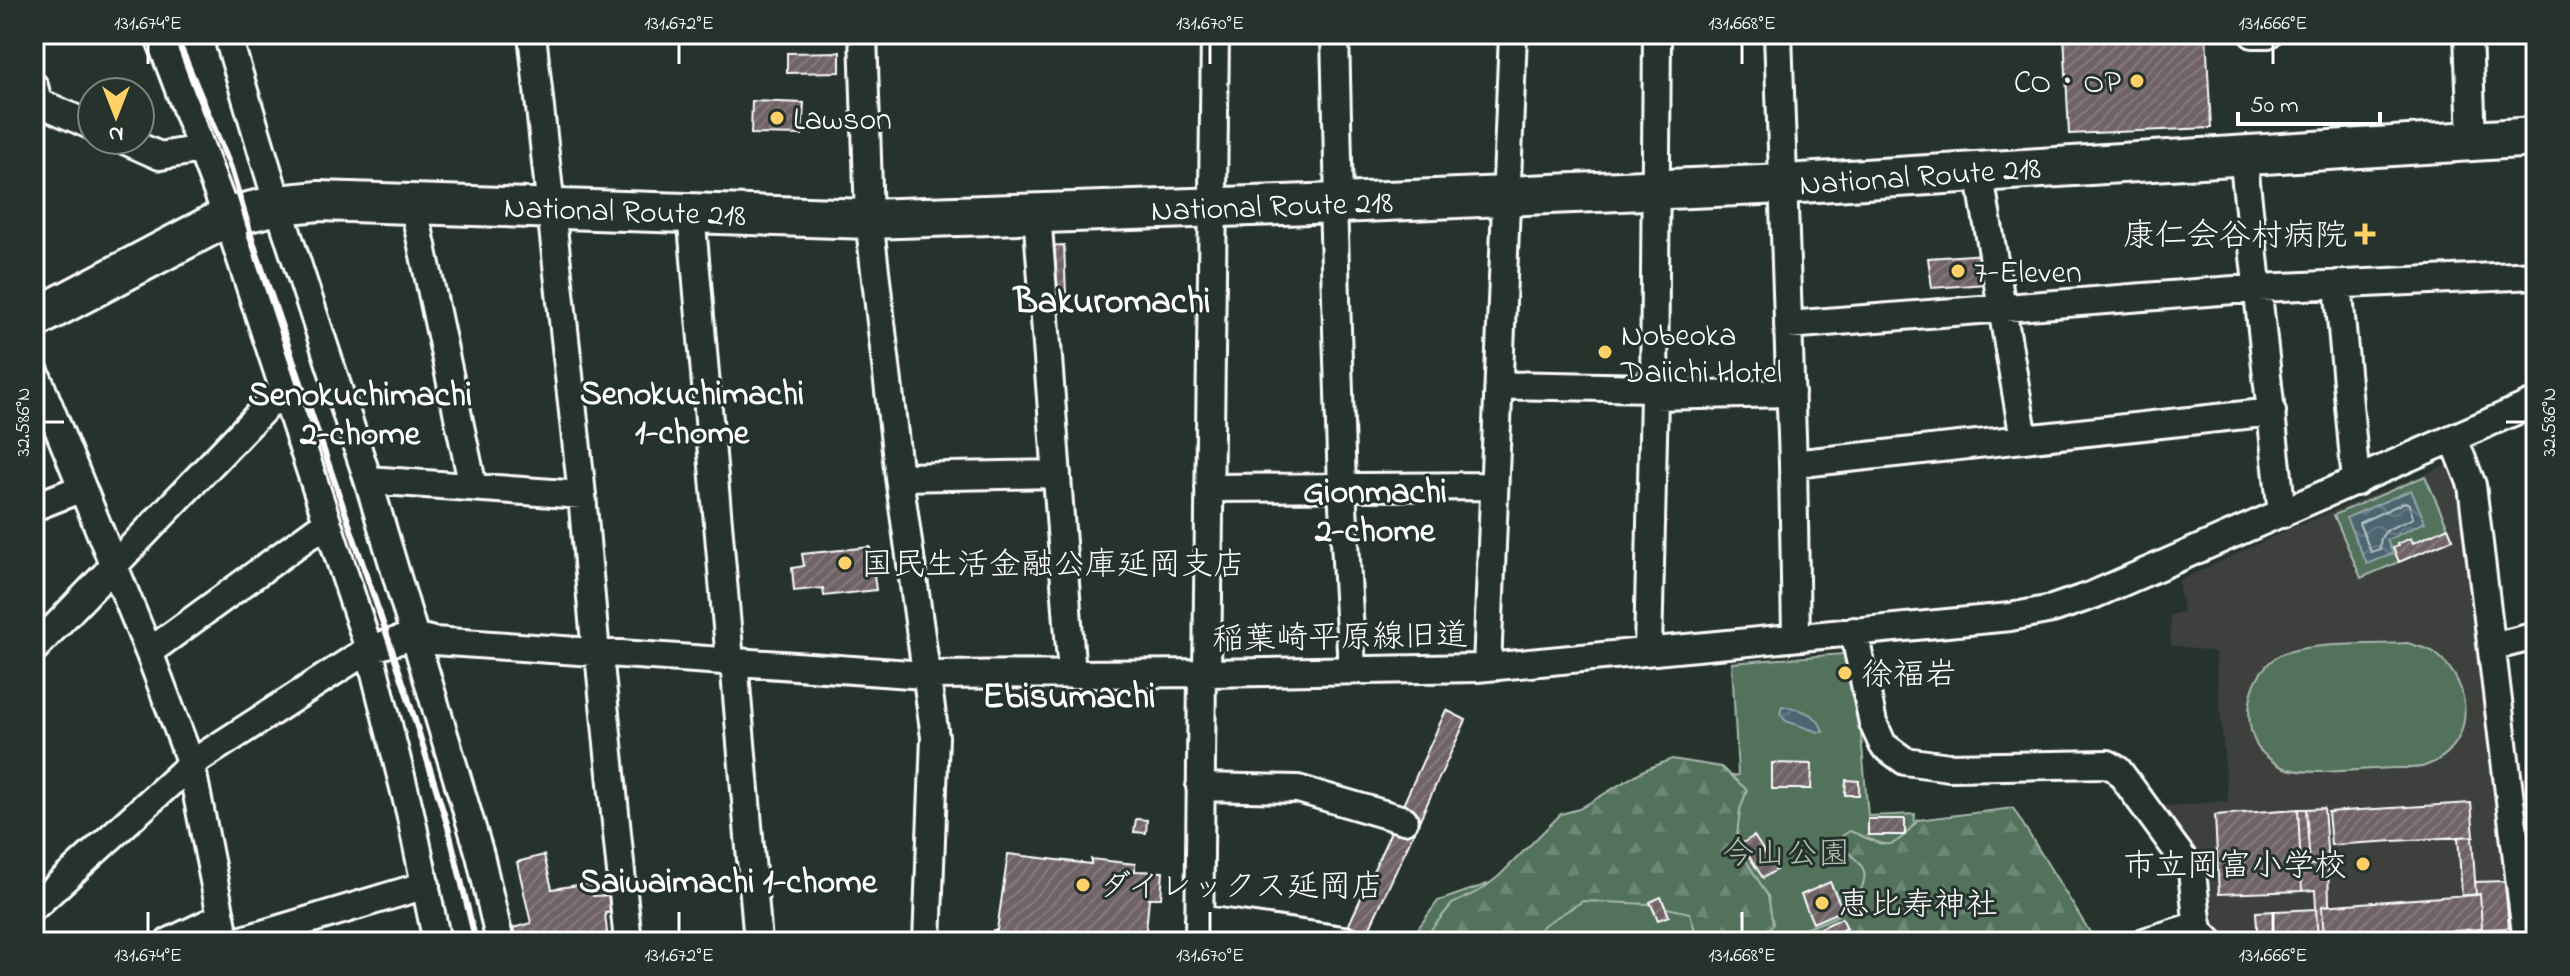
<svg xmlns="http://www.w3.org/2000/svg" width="2570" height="976" font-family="'Indie Flower','Klee One',sans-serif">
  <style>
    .built { fill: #3c413e }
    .green { fill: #52725c; stroke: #a8b8ae; stroke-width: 2 }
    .forest { fill: url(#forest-firs); stroke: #a8b8ae; stroke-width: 2 }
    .water { fill: url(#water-waves); stroke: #94a3aa; stroke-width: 2 }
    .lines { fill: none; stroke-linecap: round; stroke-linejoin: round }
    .shore { stroke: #b7c2c6; stroke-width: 2 }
    .building { fill: url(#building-hatch); stroke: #fff; stroke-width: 2 }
    .minor-casing { stroke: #fff; stroke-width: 32 }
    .highway-casing { stroke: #fff; stroke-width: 44 }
    .minor { stroke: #26332d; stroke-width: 26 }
    .highway { stroke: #26332d; stroke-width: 38 }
    .rail { stroke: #fff; stroke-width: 6 }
    .ticks { fill: none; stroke: #fff; stroke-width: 3 }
    .poi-dot { fill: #ffd166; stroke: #26332d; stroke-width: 3 }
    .labels { text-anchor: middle; stroke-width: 6; stroke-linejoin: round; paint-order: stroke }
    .poi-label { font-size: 32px; fill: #fff; stroke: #26332d; text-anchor: start }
    .street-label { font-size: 32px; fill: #fff; stroke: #26332d }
    .park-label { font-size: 32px; fill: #b1c0b6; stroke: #26332d }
    .neighbourhood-label { font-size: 34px; font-weight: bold; fill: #fff; stroke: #26332d }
    .quarter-label { font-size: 36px; font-weight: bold; fill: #fff; stroke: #26332d }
    .neatline { fill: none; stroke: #fff; stroke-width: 3 }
    .ticks-label { font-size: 20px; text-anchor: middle; fill: #fff }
  </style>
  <defs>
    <pattern id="forest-firs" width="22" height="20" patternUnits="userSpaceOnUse" patternTransform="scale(2)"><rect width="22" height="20" fill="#52725c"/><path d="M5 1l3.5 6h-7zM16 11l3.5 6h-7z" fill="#6c8774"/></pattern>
    <pattern id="water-waves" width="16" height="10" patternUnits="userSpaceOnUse" patternTransform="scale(2)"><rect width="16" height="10" fill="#4c6671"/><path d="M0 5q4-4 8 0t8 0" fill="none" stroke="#677d86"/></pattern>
    <pattern id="building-hatch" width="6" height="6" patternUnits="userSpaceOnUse" patternTransform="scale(2)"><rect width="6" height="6" fill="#6f6366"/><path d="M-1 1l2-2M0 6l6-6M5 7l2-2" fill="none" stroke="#857a7d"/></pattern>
  </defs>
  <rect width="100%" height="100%" fill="#26332d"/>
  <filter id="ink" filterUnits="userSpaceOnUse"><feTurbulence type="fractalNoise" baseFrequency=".0125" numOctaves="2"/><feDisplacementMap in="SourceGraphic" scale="16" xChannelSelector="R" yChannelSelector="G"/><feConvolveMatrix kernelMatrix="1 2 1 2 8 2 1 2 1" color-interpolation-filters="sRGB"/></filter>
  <g filter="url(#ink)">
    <path class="built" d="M2447,465L2459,472L2519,942H2222L2212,928L2155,807L2228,801L2215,652L2171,645L2170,615L2183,612L2178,581L2292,528Z"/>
    <path class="green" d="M2425,476L2453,539L2361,578L2334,515Z
      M2407,643C2416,646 2428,648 2435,653C2475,684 2477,748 2425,766C2416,769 2404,768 2395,768C2370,769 2346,771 2321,772C2309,772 2291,772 2280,766C2273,762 2261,753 2257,746C2242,717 2249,677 2275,658C2298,641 2376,645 2407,643Z
      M1854,653L1868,816L1915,814L1910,881L1854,942H1408L1438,901L1496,881L1643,785L1738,775L1732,663Z"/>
    <path class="forest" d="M1672,759L1721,767L1747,790L1740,810L1736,844L1768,896L1773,924L1769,932L1795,937L1797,931C1823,922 1852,916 1862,887C1864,881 1866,875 1863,869C1860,861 1848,853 1842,846V836L1850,831C1889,847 1889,854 1918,820L2013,808L2096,942H1698L1690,913L1649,904L1583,901L1544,925L1528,942H1424L1433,927L1452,904L1481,890L1499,876L1561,814L1579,809L1644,770Z"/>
    <path class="water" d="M2411,490L2425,522L2387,540L2393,554L2367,564L2346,518Z
      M1782,706C1800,710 1818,712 1823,732H1818L1786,721L1780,714Z"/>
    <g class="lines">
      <path class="shore" d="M2405,502L2409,504L2413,518C2397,527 2378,527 2380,549L2371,552L2359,523Z"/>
    </g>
    <path class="building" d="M2064,34H2206L2211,128L2069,134Z
      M840,52V72L787,73V53Z
      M752,101L804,103L802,135L751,134Z
      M1064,245L1066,294L1049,295L1046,246Z
      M1986,254L1987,284L1932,288L1928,258Z
      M2448,527L2453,539L2399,562L2393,548L2398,546L2397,544L2411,538L2413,543Z
      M870,547L876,590L824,596L823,588L794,591L792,568L804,566L802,554Z
      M1446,710L1466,720L1363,942H1341Z
      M1772,763L1812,764L1811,789H1772Z
      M1846,780L1859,781V795H1845Z
      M2471,803L2474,836L2331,845L2328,812Z
      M2324,808L2328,863L2310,865L2306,809Z
      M2298,809L2302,891L2219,894L2215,815Z
      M2298,809H2306L2310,865L2328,863L2329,905L2322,906L2324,940L2318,941L2315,890L2302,891Z
      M1136,819L1147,820L1146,833L1134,832Z
      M1868,819H1905V835H1868Z
      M1754,836L1776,870L1763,878L1741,844Z
      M2472,836L2476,895L2462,896L2458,837Z
      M1008,854L1091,864V859L1135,864V871L1163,872L1161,898H1149L1145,942H991L993,930H997Z
      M544,855L552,889L591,883L593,896L613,895L615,912L605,913L608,942H581V939L564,942H512V939L516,938L513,928L531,923L517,862Z
      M2505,881L2509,928L2482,929L2480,894L2476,895L2475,882Z
      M1830,882L1843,910L1813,923L1801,895Z
      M2480,894L2482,929L2324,940L2322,906Z
      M1661,897L1669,916L1658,920L1650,902Z
      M2316,909L2318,942H2258L2256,912Z
      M1842,918L1847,928L1826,938L1821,928Z
      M2480,929L2481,942H2467L2466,930Z
      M2403,935L2404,942H2378L2377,936Z"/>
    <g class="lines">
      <defs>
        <path id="minor" d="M158,34L227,217L369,649L410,812L437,942
          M227,34L278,205L368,480L480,855L500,942
          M532,34L582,495L596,654
          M863,34L869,219L899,477L935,737L927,942
          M1335,34L1339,203
          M1778,34L1793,464L1796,636
          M2253,34H2268
          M2468,34L2472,140
          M34,86L38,102L92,126
          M124,140L160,156L201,149
          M2243,155L2282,514
          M1979,171L2024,439
          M413,203L473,487
          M1333,203L1342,487L1352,669
          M691,213L730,661
          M1037,213L1072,675
          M2338,284L2356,482
          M1788,325L2259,288L2536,275
          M34,369L149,652L191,764L226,942
          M1499,385L1654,388
          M1654,396L1791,393
          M2454,439L2472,485L2527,942
          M1793,464L2272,412
          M899,477L1057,474
          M368,480L582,495
          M1209,488L1494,486
          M34,507L82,488
          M1854,631L1873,723L1883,745L1905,761L1949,767L2108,764L2118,770L2192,871L2197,920L2200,932L2210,942
          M2492,647L2536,636
          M34,649L282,390
          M1648,651L1654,396L1657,34
          M149,652L326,523
          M599,654L628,942
          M734,661L758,942
          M1487,667L1513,34
          M1207,673L1215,34
          M1200,787L1298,789L1404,820
          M34,907L191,764L369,649L414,636L434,641L925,675L1207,673L1477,668L2010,617L2052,609L2093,595L2536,402
          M1199,919L1350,941
          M169,942L221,917
          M236,942L426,885
          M1199,942L1202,673
          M2144,942L2198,925"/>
        <path id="highway" d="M34,319L227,217L278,205L319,201L869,219L1339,203L1785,184L2536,137"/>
      </defs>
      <use href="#minor" class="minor-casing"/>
      <use href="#highway" class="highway-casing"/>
      <use href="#minor" class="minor"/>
      <use href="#highway" class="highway"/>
      <path class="rail" d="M175,34L231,168L256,251L404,685L448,827L476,942"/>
    </g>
  </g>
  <path class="ticks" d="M148,44V64M679,44V64M1210,44V64M1742,44V64M2273,44V64M44,422H64M2506,422H2526M148,912V932M679,912V932M1210,912V932M1742,912V932M2273,912V932"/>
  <g class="poi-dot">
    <circle cx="2137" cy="81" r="8"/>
    <circle cx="777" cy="118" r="8"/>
    <path d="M2361 222h8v8h8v8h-8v8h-8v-8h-8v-8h8z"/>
    <circle cx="1958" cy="271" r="8"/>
    <circle cx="1605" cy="352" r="8"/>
    <circle cx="845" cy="563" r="8"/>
    <circle cx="1845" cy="673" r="8"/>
    <circle cx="2363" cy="864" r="8"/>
    <circle cx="1083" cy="885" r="8"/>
    <circle cx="1822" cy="903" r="8"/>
  </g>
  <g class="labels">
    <g class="poi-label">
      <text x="2121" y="92" text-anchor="end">CO・OP</text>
      <text x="793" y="129">Lawson</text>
      <text x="2347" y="245" text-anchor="end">康仁会谷村病院</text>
      <text x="1974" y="282">7-Eleven</text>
      <text x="1621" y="345">Nobeoka<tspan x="1621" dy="37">Daiichi Hotel</tspan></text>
      <text x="861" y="574">国民生活金融公庫延岡支店</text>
      <text x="1861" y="684">徐福岩</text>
      <text x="2347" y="875" text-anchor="end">市立岡富小学校</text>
      <text x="1099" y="896">ダイレックス延岡店</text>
      <text x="1838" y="914">恵比寿神社</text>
    </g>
    <g class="street-label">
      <text transform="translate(1920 175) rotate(-4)" y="11">National Route 218</text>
      <text transform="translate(1272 205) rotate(-2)" y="11">National Route 218</text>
      <text transform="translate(625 210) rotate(2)" y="11">National Route 218</text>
      <text transform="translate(1340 636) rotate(-1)" y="11">稲葉崎平原線旧道</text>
    </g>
    <g class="park-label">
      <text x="1786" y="863">今山公園</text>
    </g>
    <g class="neighbourhood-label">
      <text x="692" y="404">Senokuchimachi<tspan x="692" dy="39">1-chome</tspan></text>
      <text x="360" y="405">Senokuchimachi<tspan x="360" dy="39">2-chome</tspan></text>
      <text x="1375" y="502">Gionmachi<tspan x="1375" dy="39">2-chome</tspan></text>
      <text x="728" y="892">Saiwaimachi 1-chome</text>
    </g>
    <g class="quarter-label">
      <text x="1112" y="312">Bakuromachi</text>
      <text x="1069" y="707">Ebisumachi</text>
    </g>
  </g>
  <rect width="2570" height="976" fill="none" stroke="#26332d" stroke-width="88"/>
  <g transform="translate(116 116) rotate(180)"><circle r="38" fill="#26332d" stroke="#7d8581" stroke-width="2"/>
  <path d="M0-6L14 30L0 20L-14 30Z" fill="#ffd166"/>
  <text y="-12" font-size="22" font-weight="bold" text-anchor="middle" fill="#ffffff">N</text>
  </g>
  <path d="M2238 112v12h142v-12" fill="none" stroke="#ffffff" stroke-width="4"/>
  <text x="2250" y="112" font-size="24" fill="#ffffff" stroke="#26332d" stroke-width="6" paint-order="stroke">50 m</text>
  <rect x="44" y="44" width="2482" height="888" class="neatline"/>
  <g class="ticks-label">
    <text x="148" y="29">131.674°E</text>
    <text x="679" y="29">131.672°E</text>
    <text x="1210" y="29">131.670°E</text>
    <text x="1742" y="29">131.668°E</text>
    <text x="2273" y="29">131.666°E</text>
    <text transform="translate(2548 422) rotate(-90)" y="7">32.586°N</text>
    <text transform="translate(22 422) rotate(-90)" y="7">32.586°N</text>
    <text x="148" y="961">131.674°E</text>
    <text x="679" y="961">131.672°E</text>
    <text x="1210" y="961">131.670°E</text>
    <text x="1742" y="961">131.668°E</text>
    <text x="2273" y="961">131.666°E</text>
  </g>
</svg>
